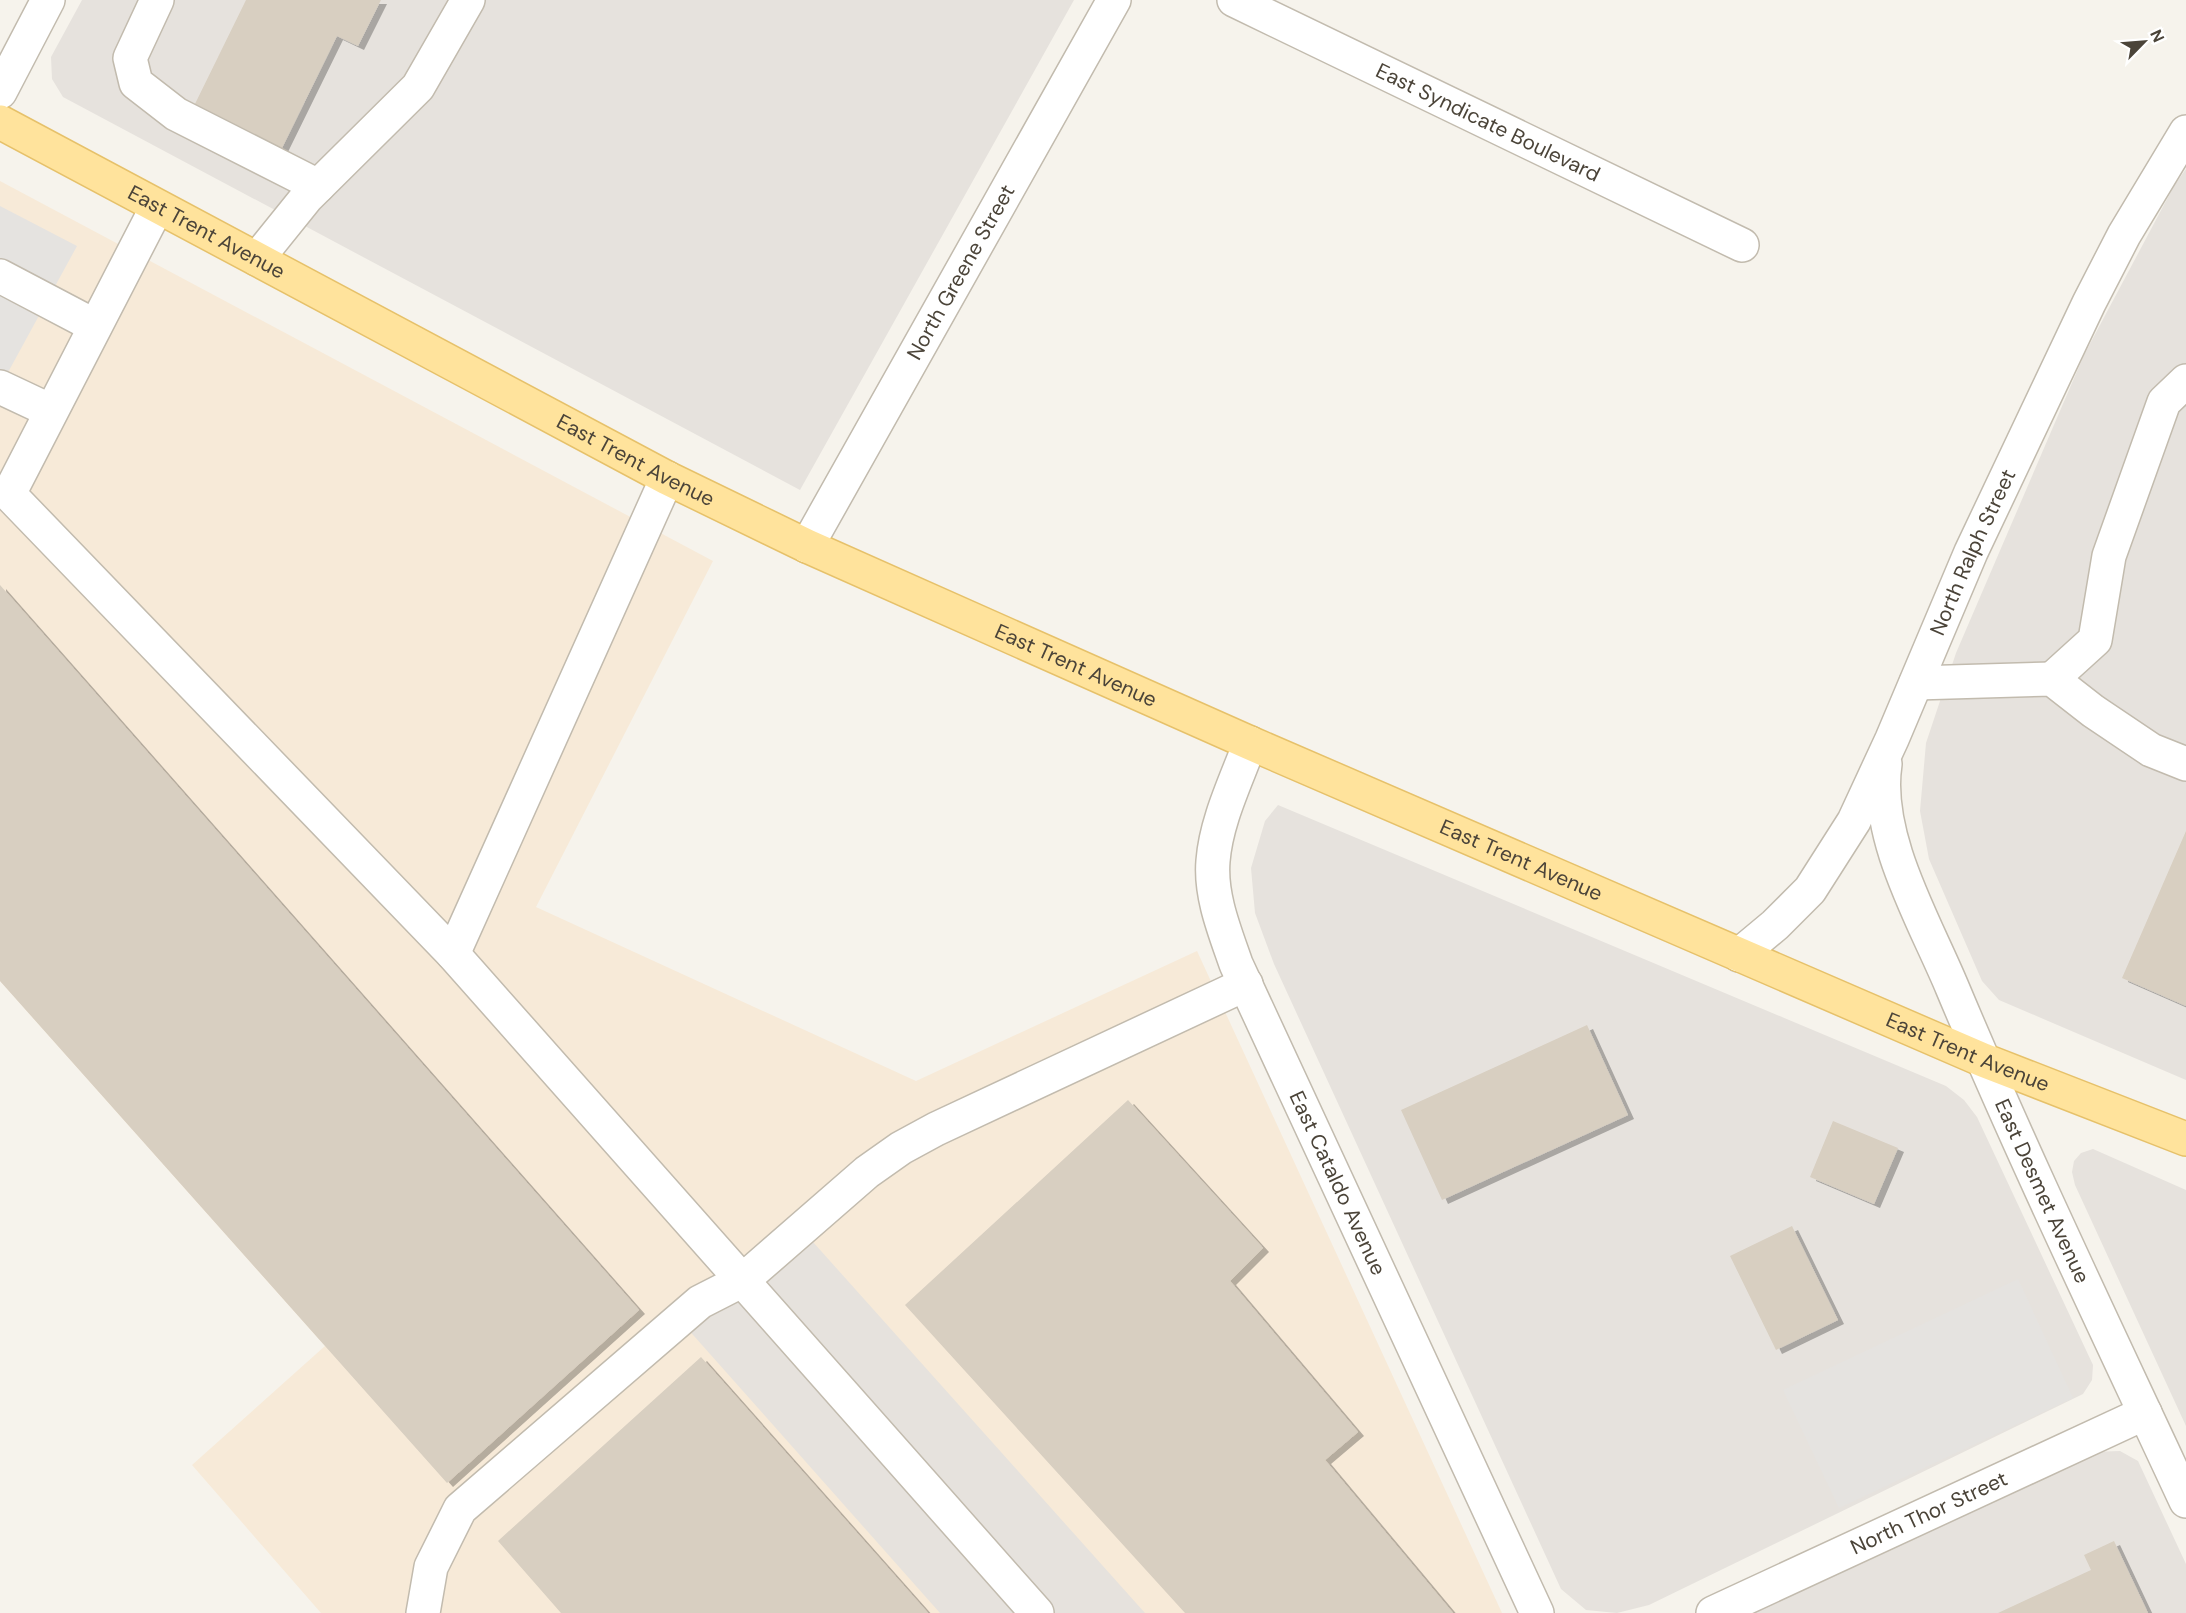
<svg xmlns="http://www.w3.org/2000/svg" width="2186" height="1613" font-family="'DM Sans',sans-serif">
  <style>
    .commercial { fill: #f7ead8 }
    .industrial { fill: #e6e2dd }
    .parking { fill: #e5e3e0 }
    .building { fill: #d8cfc1; filter: url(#shadow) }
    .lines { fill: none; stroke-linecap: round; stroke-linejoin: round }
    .minor-casing { stroke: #c2bbae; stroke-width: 36 }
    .major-casing { stroke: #e6c16a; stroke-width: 36 }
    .minor { stroke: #fff; stroke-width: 33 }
    .major { stroke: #ffe39c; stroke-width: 33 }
    .labels { text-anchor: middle; stroke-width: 6; stroke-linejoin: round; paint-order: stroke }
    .street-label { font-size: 21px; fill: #4b4439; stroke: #fff }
  </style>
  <defs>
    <filter id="shadow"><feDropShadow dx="6" dy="4" stdDeviation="0" flood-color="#0004"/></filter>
  </defs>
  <rect width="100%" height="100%" fill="#f6f3ec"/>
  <path class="commercial" d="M0,181L713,561L536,907L916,1081L1197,951L1502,1613H321L192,1465L325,1346L0,981Z"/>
  <path class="industrial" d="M82,0H1074L800,490L63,97L52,79L51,57Z
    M2186,169V1080L1999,1000L1982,981L1929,859L1920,811L1926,743L1956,653L2084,355L2174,186Z
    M1278,805L1946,1086L1964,1100L1977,1117L2093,1365L2092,1380L2083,1394L1649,1605L1617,1613L1586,1610L1561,1589L1274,964L1255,913L1251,868L1265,821Z
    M2093,1149L2186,1190V1426L2075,1185L2072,1172L2074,1161L2081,1153Z
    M813,1242L1145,1613H940L686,1327L746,1273Z
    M2120,1451L2138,1461L2186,1564V1613H1743L2091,1452Z"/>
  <path class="parking" d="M0,206L77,246L0,387Z
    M2018,1279L2073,1398L1839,1508L1783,1390Z"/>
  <path class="building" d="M246,0H381L358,46L337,36L280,152L193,108Z
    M0,585L639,1310L447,1483L0,981Z
    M2186,831V1006L2122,978Z
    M1587,1025L1628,1115L1442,1200L1401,1110Z
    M1128,1100L1263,1248L1230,1281L1358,1432L1325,1460L1453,1613H1185L905,1305Z
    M1833,1121L1898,1148L1874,1204L1810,1177Z
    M1792,1226L1838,1320L1776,1350L1730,1256Z
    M701,1357L928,1613H561L498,1541Z
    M2114,1541L2148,1613H1998L2091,1570L2084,1555Z"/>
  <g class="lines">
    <defs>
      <g id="minor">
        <path d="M157,0L130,58L136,83L176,114L318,186"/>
        <path id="s1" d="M1234,0L1742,245"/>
        <path d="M0,92L48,0"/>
        <path d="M157,207L9,494L453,954L1037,1613"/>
        <path d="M257,259L307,197L418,87L468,0"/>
        <path d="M0,276L95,326"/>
        <path d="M0,387L51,411"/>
        <path id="s2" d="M807,546L1114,0"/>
        <path d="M2052,679L2095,640L2109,556L2164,402L2186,381"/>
        <path d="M1916,683L2052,679L2093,711L2151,750L2186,764"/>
        <path id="s3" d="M1250,743C1236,781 1216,821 1213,861C1210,896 1225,932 1236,964L1537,1613"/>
        <path id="s4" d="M1885,764C1874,837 1925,922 1952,987C2025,1161 2107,1331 2186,1501"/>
        <path d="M453,954L667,478"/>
        <path id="s5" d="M1739,955L1775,925L1810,890L1854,821L1892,739L1971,552L2089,303L2124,235L2186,132"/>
        <path d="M423,1613L431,1567L460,1509L700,1302L743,1280L867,1172L901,1148L936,1129L1246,984"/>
        <path id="s6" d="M1713,1613L2145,1413"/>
      </g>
      <g id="major">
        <path id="s7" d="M0,122L667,478L807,546L1250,743L1983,1060L2186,1139"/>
      </g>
    </defs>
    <use href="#minor" class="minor-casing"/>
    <use href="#major" class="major-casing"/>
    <use href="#minor" class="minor"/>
    <use href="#major" class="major"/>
  </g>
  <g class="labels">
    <g class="street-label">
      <text dy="7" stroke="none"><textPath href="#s1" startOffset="282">East Syndicate Boulevard</textPath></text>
      <text dy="7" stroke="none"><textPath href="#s7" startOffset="234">East Trent Avenue</textPath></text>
      <text dy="7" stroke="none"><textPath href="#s2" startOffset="314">North Greene Street</textPath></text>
      <text dy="7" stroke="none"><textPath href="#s7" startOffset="720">East Trent Avenue</textPath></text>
      <text dy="7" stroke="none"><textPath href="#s5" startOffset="472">North Ralph Street</textPath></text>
      <text dy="7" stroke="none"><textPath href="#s7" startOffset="1206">East Trent Avenue</textPath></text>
      <text dy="7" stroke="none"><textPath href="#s7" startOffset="1692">East Trent Avenue</textPath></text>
      <text dy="7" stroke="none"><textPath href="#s7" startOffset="2178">East Trent Avenue</textPath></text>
      <text dy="7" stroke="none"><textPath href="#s3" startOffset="472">East Cataldo Avenue</textPath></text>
      <text dy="7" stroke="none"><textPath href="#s4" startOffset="459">East Desmet Avenue</textPath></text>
      <text dy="7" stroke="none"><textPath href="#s6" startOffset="238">North Thor Street</textPath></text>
    </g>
  </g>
  <g transform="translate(2144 42) rotate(65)" stroke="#ffffff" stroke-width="4.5" paint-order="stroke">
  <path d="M0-4.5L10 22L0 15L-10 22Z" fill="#4b4439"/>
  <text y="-9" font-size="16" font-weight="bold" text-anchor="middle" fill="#4b4439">N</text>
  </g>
</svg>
